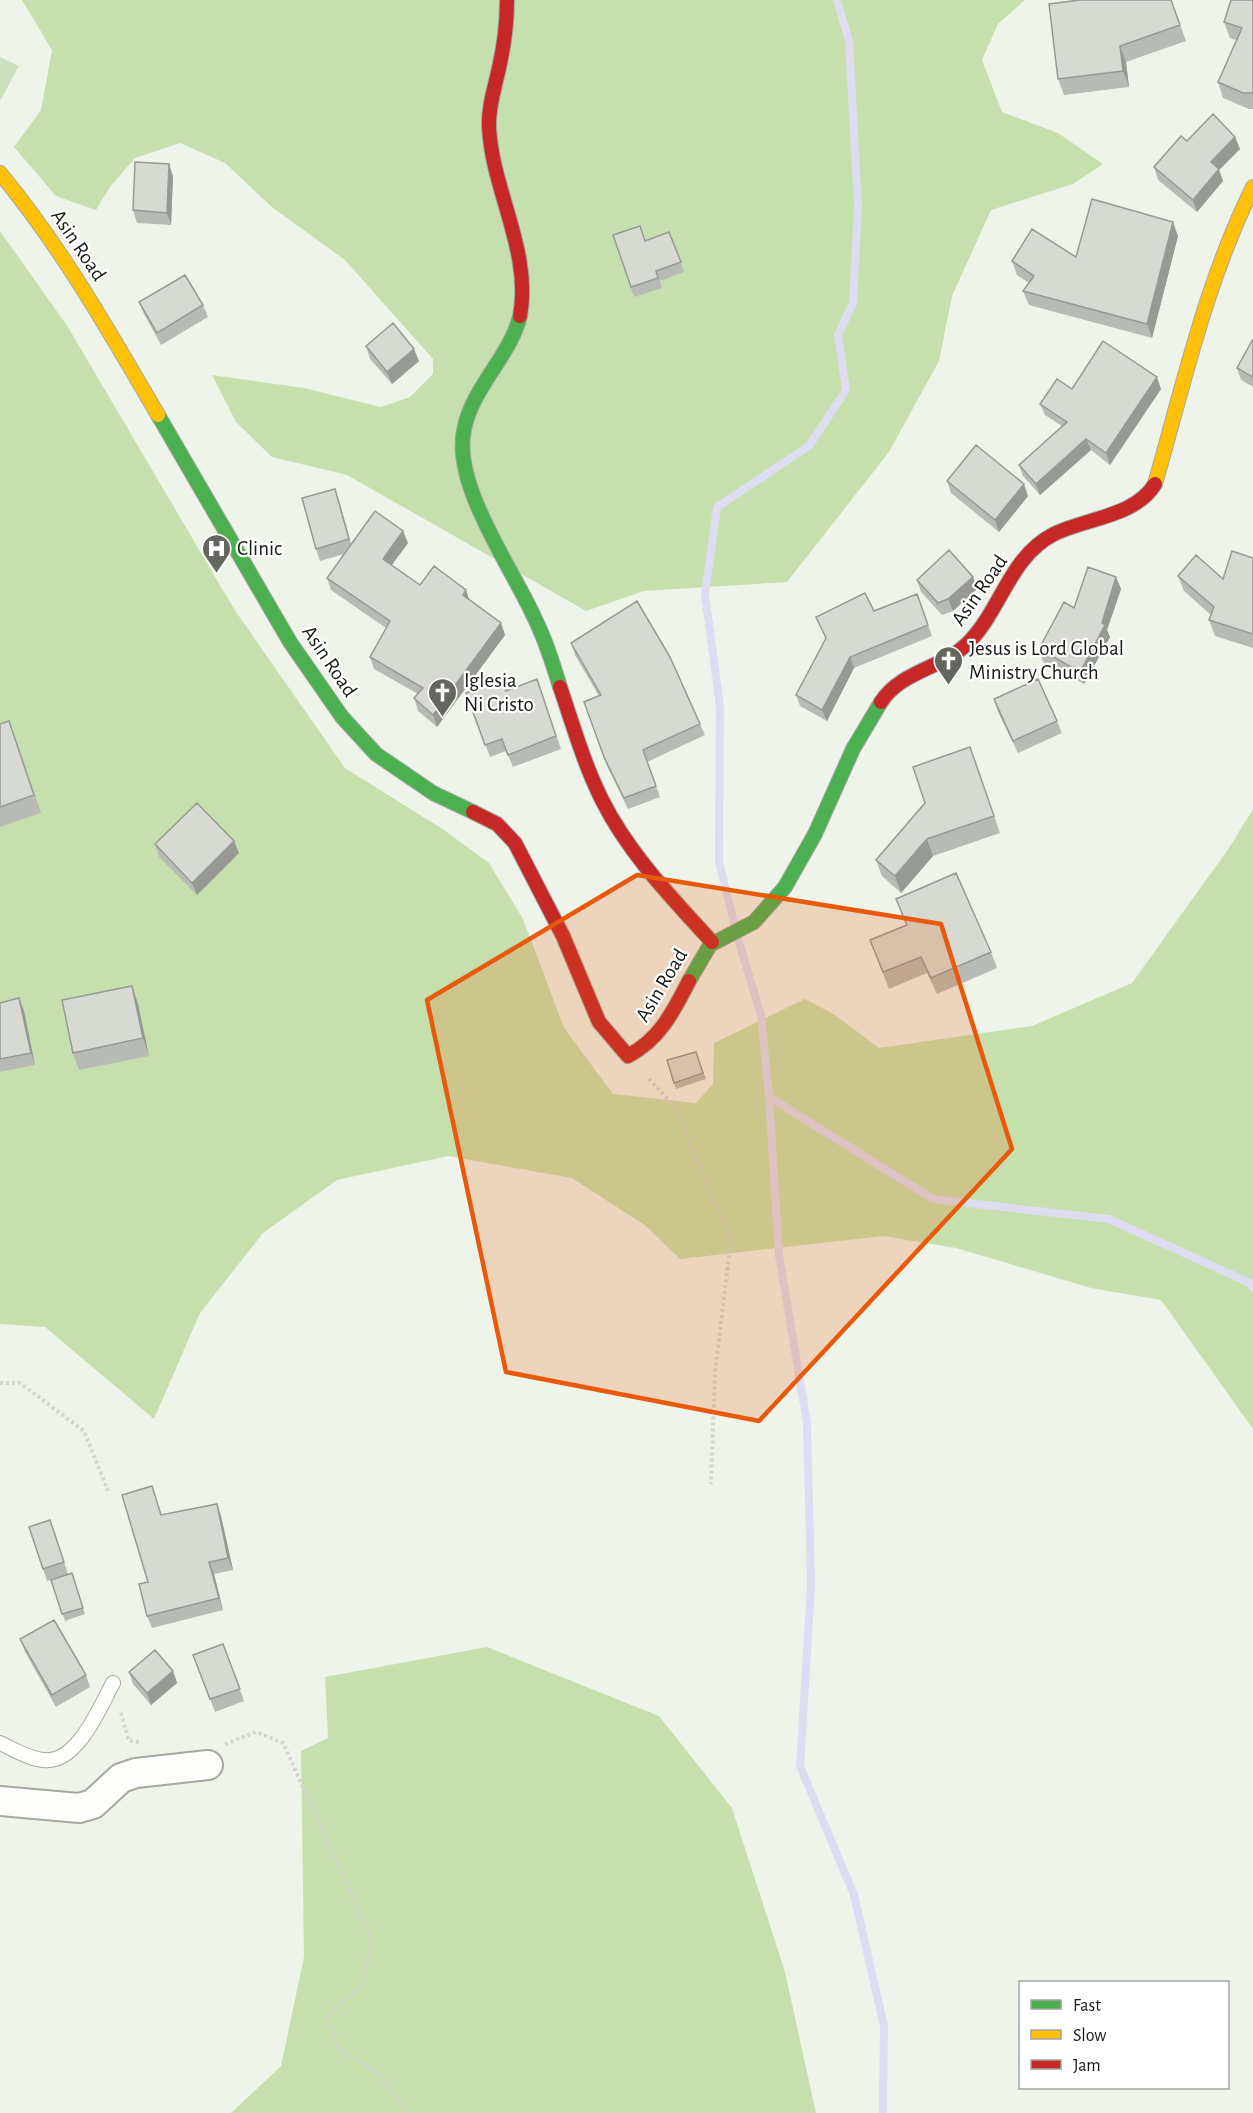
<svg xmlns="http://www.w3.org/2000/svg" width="1253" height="2113" font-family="'Alegreya Sans',sans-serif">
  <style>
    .green { fill: #cddfbd }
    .forest { fill: #c6e0ad }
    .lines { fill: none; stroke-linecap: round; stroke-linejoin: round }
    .stream { stroke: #dddcf0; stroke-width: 8 }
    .lane-casing { stroke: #a5a9a1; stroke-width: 16 }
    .street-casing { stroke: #a5a9a1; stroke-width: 32 }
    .fast-casing { stroke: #a5a9a1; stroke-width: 16 }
    .slow-casing { stroke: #a5a9a1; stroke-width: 16 }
    .jam-casing { stroke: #a5a9a1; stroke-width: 16 }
    .path { stroke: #d4d5d3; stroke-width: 4; stroke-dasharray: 3 3; stroke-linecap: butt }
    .lane { stroke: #fdfdfc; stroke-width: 14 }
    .street { stroke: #fdfdfc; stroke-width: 28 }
    .fast { stroke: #4caf50; stroke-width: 14 }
    .slow { stroke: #ffc107; stroke-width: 14 }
    .jam { stroke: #c62828; stroke-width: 14 }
    .wall { fill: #b8bbb5 }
    .shaded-wall { fill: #969994 }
    .building { fill: #d6dad3; stroke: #969994; stroke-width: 1.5 }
    .marked { fill: #e8590c; fill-opacity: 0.2; stroke: #e8590c; stroke-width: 4.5; stroke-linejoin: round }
    .labels { text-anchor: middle; stroke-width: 4.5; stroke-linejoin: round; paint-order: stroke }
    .street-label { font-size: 21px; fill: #171b14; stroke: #fff }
    .poi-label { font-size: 21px; fill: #171b14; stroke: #fff; text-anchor: start }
  </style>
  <rect width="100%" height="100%" fill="#eff4ea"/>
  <path class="green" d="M0,57L19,66L0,101Z"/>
  <path class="forest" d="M22,0H1025L998,24L982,60L1002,112L1058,133L1103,164L1073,184L991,210L952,296L939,361L889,452L787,582L644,591L586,611L347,475L272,457L236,422L212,375L304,388L381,407L410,397L433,374V359L345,260L273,208L225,163L180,143L135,158L110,187L96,210L56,196L14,147L41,110L52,50Z
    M0,231L68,327L234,609L345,768L444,830L489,863L523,919L564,1028L613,1094L696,1103L713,1084L714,1043L805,999L835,1015L879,1048L1032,1026L1132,983L1229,848L1253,809V1429L1161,1300L1091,1288L956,1248L883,1236L680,1259L646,1226L572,1178L448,1156L337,1180L263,1233L200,1313L154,1419L45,1327L0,1324Z
    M487,1647L659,1716L732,1808L785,1972L816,2113H231L281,2066L304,1957L301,1751L328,1738L325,1677Z"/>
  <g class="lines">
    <path class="stream" d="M735,926L719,862L720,707L705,594L717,507L809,446L846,390L838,335L853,303L858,206L849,41L837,0
      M738,939L761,1015L769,1097L933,1199L1109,1219L1250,1283L1253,1288
      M769,1097L779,1255L807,1423L811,1586L800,1766L854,1895L884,2026L883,2113"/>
    <defs>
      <path id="lane" d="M0,1743C13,1749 29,1759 44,1760C77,1764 100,1707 113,1683"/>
      <path id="street" d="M0,1801L79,1808L93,1804L121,1778L136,1773L208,1765"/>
      <path id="fast" d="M520,316C510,357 472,387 464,430C452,485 513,569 535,619C546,641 553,664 560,687
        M158,415L290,642L342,717L376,754L433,793L473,812
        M689,981L710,945L754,922L785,887L815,834L853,749L881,702"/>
      <path id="slow" d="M0,173C62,248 109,331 158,415
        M1155,484C1184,383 1206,282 1253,187"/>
      <path id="jam" d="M507,0C507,23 504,46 499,68C495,87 488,107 489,127C492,190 532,252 520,316
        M560,687C573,725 584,764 602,800C629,854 672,898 712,942
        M881,702C901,671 941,669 967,644C1001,611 1009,557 1054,534C1086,518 1135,517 1155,484
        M473,812L497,824L515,843L563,936L599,1022L628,1056C660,1039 673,1012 689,981"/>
    </defs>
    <use href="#lane" class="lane-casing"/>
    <use href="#street" class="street-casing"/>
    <use href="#fast" class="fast-casing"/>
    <use href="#slow" class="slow-casing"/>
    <use href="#jam" class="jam-casing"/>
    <path class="path" d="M649,1079L675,1107L731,1240L715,1373L711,1484
      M0,1383H20L84,1431L108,1491
      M121,1713L129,1741L140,1742
      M225,1744L256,1732L283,1743L373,1942L361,1986L326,2017L338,2048L377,2072L408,2113"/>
    <use href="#lane" class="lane"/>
    <use href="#street" class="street"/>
    <use href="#fast" class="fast"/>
    <use href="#slow" class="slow"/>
    <use href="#jam" class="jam"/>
  </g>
  <path class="wall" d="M1171,0L1186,41L1126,62L1129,87L1064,95L1058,79Z
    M1253,0V109H1249L1223,98L1218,82L1236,40L1230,38L1224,22Z
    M1235,137L1240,149L1219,170L1223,181L1197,212L1158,180L1154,167L1187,141Z
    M173,176L171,225L137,223L133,210Z
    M669,232L684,272L660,281L662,288L634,297L613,235L646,241Z
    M1178,236L1152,338L1029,305L1023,291L1029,283L1017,275L1012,261L1076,257Z
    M139,302L203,305L208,317L161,345L144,314Z
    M1253,339V387L1241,380L1237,368Z
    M366,346L419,361L392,384L370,359Z
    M1072,389H1161L1110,465L1091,450L1040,495L1023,476L1019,465L1062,426L1045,415L1040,404Z
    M947,481L1028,496L999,532L951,493Z
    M339,501L351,544L403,531L408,543L392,565L420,585L470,600L501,623L505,635L437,727L418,711L414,698L418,694L374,669L370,657L386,628L331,590L327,578L344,554L320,561L316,549Z
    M1253,558V648L1215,636L1209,620L1211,615L1184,591L1178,576L1223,579Z
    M973,577L977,589L953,611L942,615L921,592L917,580Z
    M1116,577L1121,589L1107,630L1110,637L1084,684L1043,662L1039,649L1074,608Z
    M917,594L932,636L854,668L827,721L800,706L796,695L826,639L816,617L874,611Z
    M571,643L700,724L705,735L647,762L660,797L628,809L608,768L584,702L599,696L575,655Z
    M537,679L561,749L513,767L506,751L490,757L466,693L506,691Z
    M994,699L1057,721L1062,733L1018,753L998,712Z
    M0,724L16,739L41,813L0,827Z
    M970,747L1000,833L933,856L901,893L882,876L876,860L925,803Z
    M234,841L239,853L197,895L159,857L155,844Z
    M896,899L991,952L997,968L937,994L927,973L889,989L870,940L906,925Z
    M132,986L138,1004L149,1056L79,1070L73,1053Z
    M19,998L24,1011L35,1065L0,1072V1003Z
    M696,1052L706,1079L676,1089L674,1083Z
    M152,1486L161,1515L217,1504L221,1516L233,1570L214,1574L223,1610L152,1628L147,1616Z
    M50,1520L68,1574L47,1581L43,1569Z
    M72,1573L85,1614L65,1621L51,1580Z
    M20,1639L86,1675L90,1687L56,1707L25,1652Z
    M223,1644L244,1701L215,1712L193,1655Z
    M173,1671L177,1683L151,1705L133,1684L129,1672Z"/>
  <path class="shaded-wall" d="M1120,46L1126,62L1129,87L1123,71Z
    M1235,137L1240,149L1219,170L1223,181L1197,212L1193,200L1211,162Z
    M169,164L173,176L171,225L167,213Z
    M1173,222L1178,236L1152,338L1147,324Z
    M414,349L419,361L392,384L387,372Z
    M1157,377L1161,389L1110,465L1106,453Z
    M1086,439L1091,450L1040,495L1036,484Z
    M1024,484L1028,496L999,532L995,520Z
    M335,489L339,501L353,552L349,539Z
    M403,531L408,543L387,571L383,559Z
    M973,577L977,589L953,611L948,599Z
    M1116,577L1121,589L1107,630L1110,637L1084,684L1080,672L1102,623Z
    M466,590L470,602L463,595Z
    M501,623L505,635L437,727L433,715Z
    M850,657L854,668L827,721L822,710Z
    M927,839L933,856L901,893L895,876Z
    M234,841L239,853L197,895L192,883Z
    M132,986L138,1004L149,1056L143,1038Z
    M19,998L24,1011L35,1065L31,1053Z
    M217,1504L221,1516L233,1570L228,1558Z
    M209,1562L214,1574L223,1610L219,1598Z
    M173,1671L177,1683L151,1705L147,1693Z"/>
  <path class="building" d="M1080,0H1171L1180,25L1120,46L1123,71L1058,79L1049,4Z
    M1231,0H1253V91L1252,93H1243L1218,82L1242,28L1224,22Z
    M1213,114L1235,137L1211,162L1219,169L1193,200L1154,167L1181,136L1187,141Z
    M135,162L169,164L167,213L133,210Z
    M1092,199L1173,222L1147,324L1023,291L1034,276L1012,261L1032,229L1076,257Z
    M640,226L645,241L669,232L681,262L656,271L658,278L631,287L613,235Z
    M185,275L203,305L157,333L139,302Z
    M393,323L414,349L387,372L366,346Z
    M1253,339V377L1237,368Z
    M1103,341L1157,377L1106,453L1086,439L1036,484L1019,465L1067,422L1040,404L1057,379L1072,389Z
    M976,445L1024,484L995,520L947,481Z
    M335,489L349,539L316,549L302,498Z
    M375,511L403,531L383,559L420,585L434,566L466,590L463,595L501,623L433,715L414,698L423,688L370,657L390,621L327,578Z
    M949,550L973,577L948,599L938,603L917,580Z
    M1232,551L1253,558V634L1209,620L1214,607L1178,576L1196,555L1223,579Z
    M1088,567L1116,577L1102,623L1105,625L1080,672L1039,649L1064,602L1074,608Z
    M865,593L874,611L917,594L928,625L850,657L822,710L796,695L826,638L816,617Z
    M637,601L670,657L700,724L643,750L656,786L624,798L604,757L584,702L601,695L571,643Z
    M537,679L556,736L508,755L502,739L485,745L466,693L502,680L506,691Z
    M1038,679L1057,721L1013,741L994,699Z
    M9,721L34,795L0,807V724Z
    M970,747L994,816L927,839L895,876L876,860L925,803L913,767Z
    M197,803L234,841L192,883L155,844Z
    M956,873L991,952L931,978L921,957L883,972L870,940L907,925L896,899Z
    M132,986L143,1038L73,1053L62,1000Z
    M19,998L31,1053L0,1059V1003Z
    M696,1052L703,1073L674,1083L667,1060Z
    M152,1486L161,1515L217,1504L228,1558L209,1562L219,1598L147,1616L139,1584L148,1582L122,1495Z
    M50,1520L64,1562L43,1569L29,1527Z
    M72,1573L83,1608L62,1614L51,1580Z
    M54,1620L86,1675L52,1695L20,1639Z
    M223,1644L240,1689L210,1699L193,1655Z
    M155,1650L173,1671L147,1693L129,1672Z"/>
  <path class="marked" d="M637,875L941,924L1012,1149L759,1421L506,1372L427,1000Z"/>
  <defs>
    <symbol id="hospital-pin" viewBox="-11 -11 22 30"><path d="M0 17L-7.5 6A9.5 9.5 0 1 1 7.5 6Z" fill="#63675f" stroke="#fff"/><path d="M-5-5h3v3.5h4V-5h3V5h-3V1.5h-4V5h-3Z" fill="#fff"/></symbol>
    <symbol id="church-pin" viewBox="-11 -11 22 30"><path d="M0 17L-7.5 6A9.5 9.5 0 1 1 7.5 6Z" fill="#63675f" stroke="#fff"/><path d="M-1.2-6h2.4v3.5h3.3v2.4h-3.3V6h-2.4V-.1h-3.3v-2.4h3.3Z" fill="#fff"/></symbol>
  </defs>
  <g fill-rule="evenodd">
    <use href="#hospital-pin" x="200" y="532" width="33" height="45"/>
    <use href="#church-pin" x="932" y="644" width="33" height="45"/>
    <use href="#church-pin" x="426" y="676" width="33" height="45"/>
  </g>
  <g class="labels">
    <g class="street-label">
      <text transform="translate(79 245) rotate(56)" y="7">Asin Road</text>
      <text transform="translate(979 590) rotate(-55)" y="7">Asin Road</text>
      <text transform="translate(330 661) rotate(56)" y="7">Asin Road</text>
      <text transform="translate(661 985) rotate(-59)" y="7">Asin Road</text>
    </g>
    <g class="poi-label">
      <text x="237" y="555">Clinic</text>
      <text x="969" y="655">Jesus is Lord Global<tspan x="969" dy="24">Ministry Church</tspan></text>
      <text x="464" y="687">Iglesia<tspan x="464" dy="24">Ni Cristo</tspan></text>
    </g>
  </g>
  <rect x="1019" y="1981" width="210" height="108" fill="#ffffff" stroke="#a2a4a1" stroke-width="1.5"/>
  <rect x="1031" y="2000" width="30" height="9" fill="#4caf50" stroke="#a2a4a1" stroke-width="1.5"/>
  <text x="1073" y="2011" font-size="18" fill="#171b14">Fast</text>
  <rect x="1031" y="2030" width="30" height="9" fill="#ffc107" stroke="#a2a4a1" stroke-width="1.5"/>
  <text x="1073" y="2041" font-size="18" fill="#171b14">Slow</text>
  <rect x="1031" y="2060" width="30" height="9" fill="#c62828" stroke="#a2a4a1" stroke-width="1.5"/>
  <text x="1073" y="2071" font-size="18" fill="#171b14">Jam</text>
</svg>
